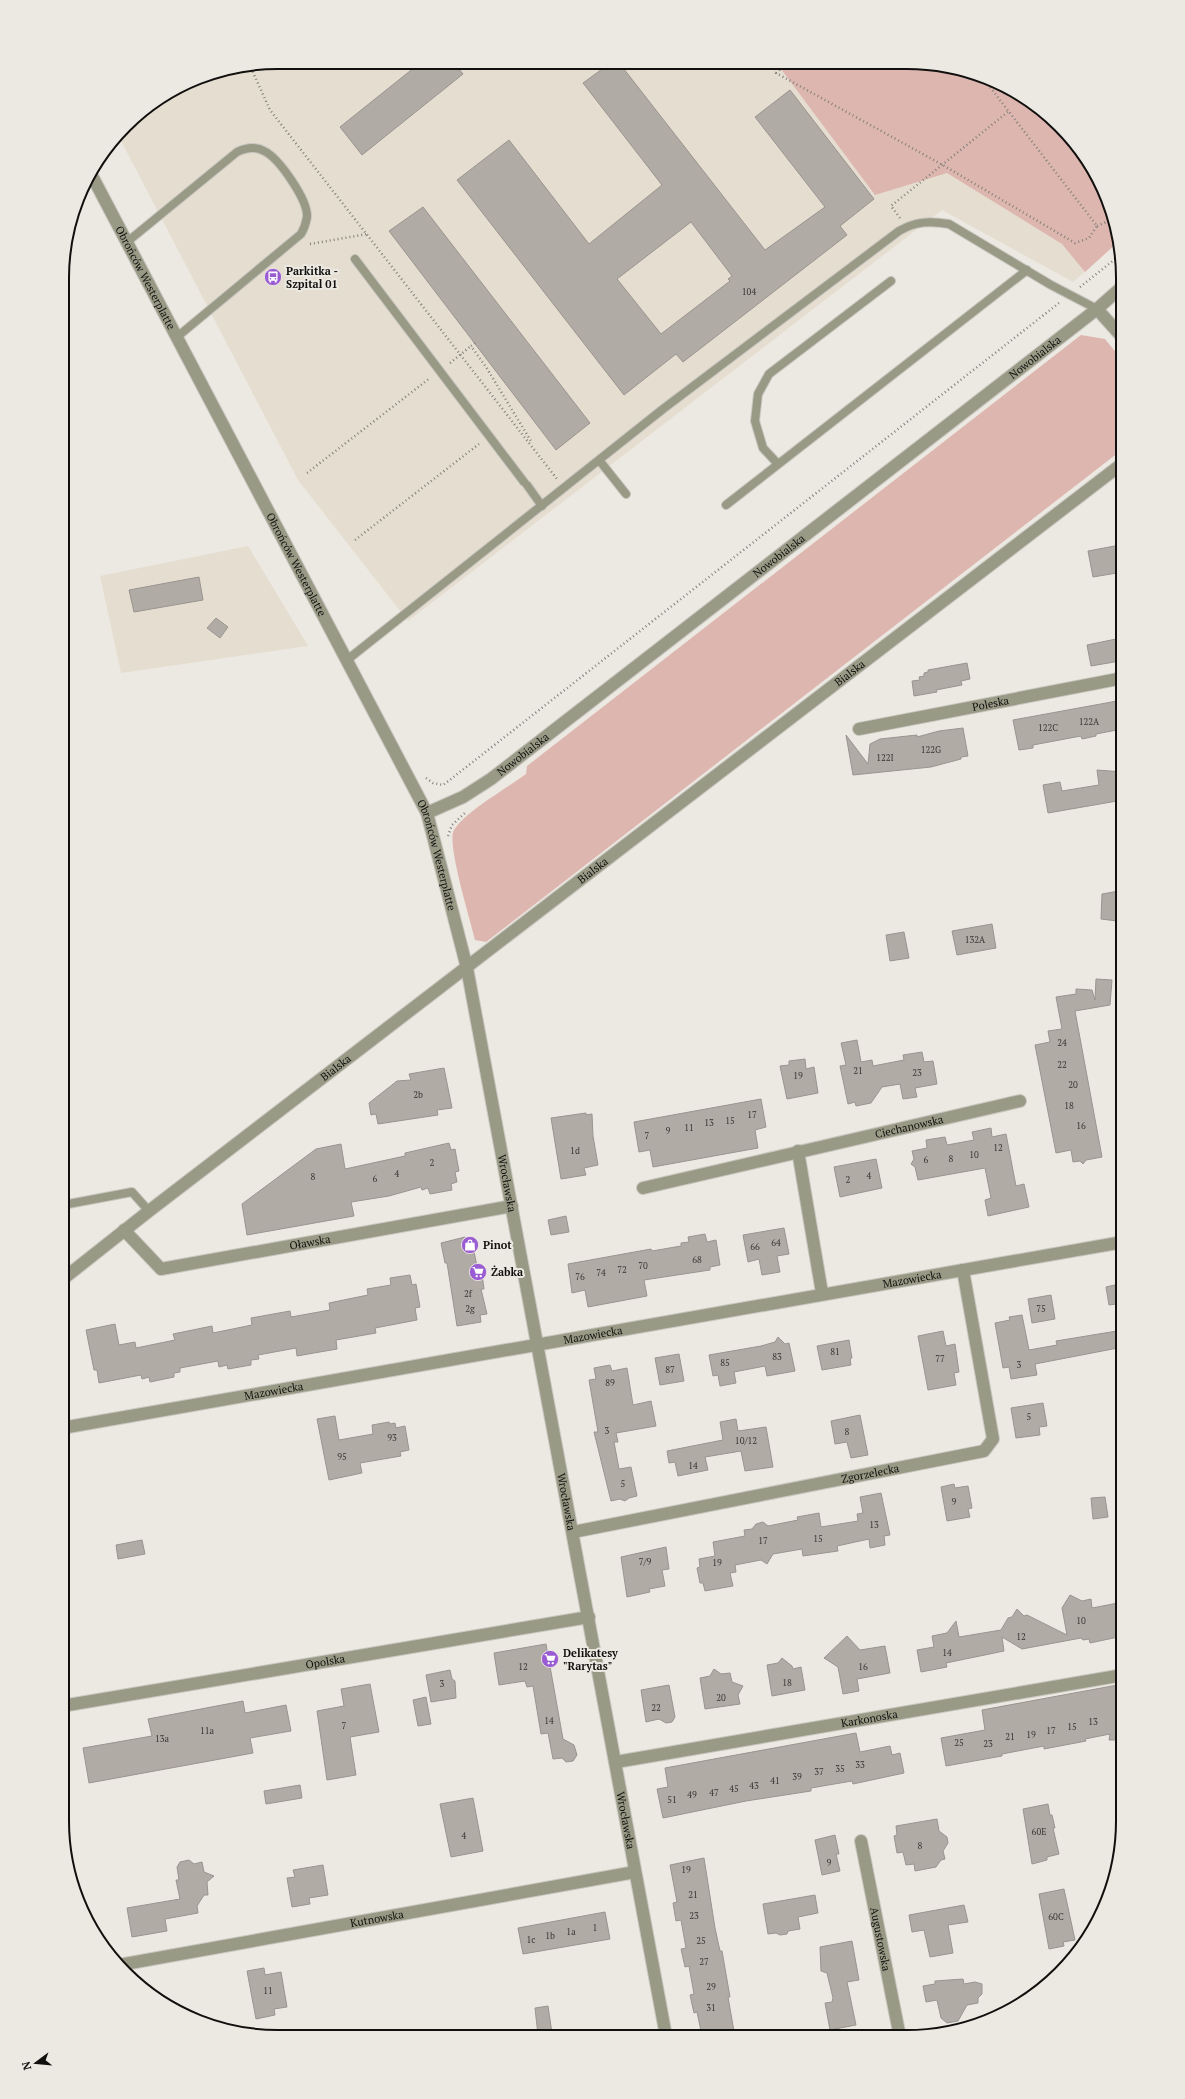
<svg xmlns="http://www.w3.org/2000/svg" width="1185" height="2099" font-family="'PT Serif',serif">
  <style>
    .built { fill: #e5ddd0 }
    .green { fill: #deb6b0 }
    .building { fill: #b1aba6; stroke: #9a9490; fill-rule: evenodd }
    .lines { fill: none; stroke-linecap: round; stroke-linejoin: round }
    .lane-casing { stroke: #c9c6c0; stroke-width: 10 }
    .street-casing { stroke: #c9c6c0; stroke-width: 14 }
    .path { stroke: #82807b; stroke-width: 2.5; stroke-dasharray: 1 3; stroke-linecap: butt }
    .lane { stroke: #999a86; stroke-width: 8 }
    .street { stroke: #999a86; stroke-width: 12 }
    .labels { text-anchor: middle; stroke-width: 4; stroke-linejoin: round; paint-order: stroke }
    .number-label { font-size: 9px; fill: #393734 }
    .poi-label { font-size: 11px; font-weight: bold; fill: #11100e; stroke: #ece9e2; text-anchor: start }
    .street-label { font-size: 11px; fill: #11100e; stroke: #ece9e2 }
    .rim { fill: none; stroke: #11100e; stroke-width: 2 }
  </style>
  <rect width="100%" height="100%" fill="#ece9e2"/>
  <path class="built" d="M278,62L949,66L1002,84L1049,116L1111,209L1117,243L1073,282L942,210L408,621L298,480L119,137L136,116L196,78Z
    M248,546L308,646L121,673L100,576Z"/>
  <path class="green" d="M778,65L949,66L1002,84L1049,116L1086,158L1111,209L1117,243L1085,272L1062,244L947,173L875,195Z
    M1081,335L1105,339L1123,361V449L486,942L475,940C471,922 446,842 454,830C466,811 507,788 526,774L527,766Z"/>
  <path class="building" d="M420,63H454L463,74L362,155L340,127Z
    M609,64H620L765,250L825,207L755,117L790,90L874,199L840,226L847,235L683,362L676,354L624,395L457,180L509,140L589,244L662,185L583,83ZM691,222L732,276L728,279L730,281L661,334L617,279Z
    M423,207L590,423L556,450L389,231Z
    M1120,545L1123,572L1093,577L1088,551Z
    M199,577L203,600L134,612L129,590Z
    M216,618L228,627L220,638L207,628Z
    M1116,639L1120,661L1091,666L1087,645Z
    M967,663L970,679L961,681L962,685L936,690L937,692L914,696L912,681L920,680L919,677L924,676V673L928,672V670Z
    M1117,701L1122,729L1096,734V736L1082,739L1081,736L1033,745V748L1019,750L1013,720Z
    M963,728L968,756L961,757V759L931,767L853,775L846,735L868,764L870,744L880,739L917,735V737L939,731Z
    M1097,770L1123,772V800L1048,813L1043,785L1060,782L1062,791L1099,785Z
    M1119,891L1117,921L1101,919L1102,894Z
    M992,924L996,948L957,955L952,931Z
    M904,932L909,958L890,961L886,935Z
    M1096,979L1112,980L1110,1005L1075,1011L1102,1157L1086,1160L1083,1164L1080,1161L1073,1162L1071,1150L1056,1153L1035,1045L1050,1042L1048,1031L1062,1029L1056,997L1076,994V989L1092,990L1095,1000Z
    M857,1040L861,1062L872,1060L873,1066L904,1060L903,1055L922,1052L924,1062L933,1061L937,1084L915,1088L917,1097L903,1099L900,1084L882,1087L871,1103L856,1106L855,1102L848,1104L840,1066L846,1065L841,1043Z
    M805,1059L806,1069L814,1067L818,1093L787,1099L780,1066L789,1065V1061Z
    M444,1068L452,1108L437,1110L438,1115L378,1124L376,1114L371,1115L369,1103L397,1081L411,1080L409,1074Z
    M761,1099L766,1127L755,1130L758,1148L653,1167L650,1150L639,1152L634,1122Z
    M586,1113V1115L592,1114L593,1136L598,1165L584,1168L586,1175L561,1179L551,1118Z
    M991,1128L992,1137L1006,1134L1016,1186L1024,1184L1029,1207L988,1216L985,1200L991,1198L985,1168L918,1180L915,1167L911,1164L914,1159L912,1151L927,1148L926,1140L945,1137L947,1145L974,1140L972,1132Z
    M449,1143L451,1150L455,1149L459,1171L455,1172L457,1182L451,1184L452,1190L430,1194L428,1188L422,1190L421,1187L389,1196L351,1202L354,1216L247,1235L242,1204L316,1149L341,1144L345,1169L405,1156V1153Z
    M876,1159L882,1188L840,1197L834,1167Z
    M566,1216L569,1232L551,1235L548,1220Z
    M784,1228L789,1254L777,1256L780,1272L762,1275L759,1259L748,1262L743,1235Z
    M705,1234L707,1242L716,1240L720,1265L710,1267V1270L644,1280L647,1296L588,1307L585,1290L572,1293L568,1264L651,1249L652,1251L681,1246V1243L689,1242L688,1237Z
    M465,1237L467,1243L472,1242L477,1266H481L484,1289H481L487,1314L480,1315L481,1322L457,1326L447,1263H445L441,1243Z
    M410,1275L412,1285L416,1284L420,1307L415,1308L417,1320L375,1328L376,1333L336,1340L337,1349L297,1356L296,1348L258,1355L259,1359L251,1360V1365L228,1369L227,1365L219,1367L218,1361L180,1368V1372L174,1373V1377L150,1382L149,1377L142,1379L141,1375L99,1383L97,1370H94L86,1330L115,1324L119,1345L135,1342L136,1348L175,1340L173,1334L212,1326L213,1333L252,1325L251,1318L290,1311L291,1317L330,1310L329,1303L368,1295L367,1289L391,1285L390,1278Z
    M1123,1283V1303L1109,1305L1106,1287Z
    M1051,1295L1055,1319L1032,1323L1028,1299Z
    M1022,1315L1029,1350L1057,1345L1056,1341L1123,1330V1347L1035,1364L1037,1375L1011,1379L1009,1367L1003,1368L995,1323L1010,1320L1009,1317Z
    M943,1331L946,1346L955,1344L959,1372L954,1373L956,1385L928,1390L918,1336Z
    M778,1337L785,1344L789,1343L795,1371L767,1376L765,1366L734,1372L736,1383L720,1386L718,1375L713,1376L709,1355L761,1346L775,1342Z
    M849,1340L852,1358L850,1359L851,1365L822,1370L817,1346Z
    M679,1354L684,1381L660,1385L655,1358Z
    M610,1365L612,1371L627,1368L633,1405L651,1401L656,1426L616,1433L618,1442H614L619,1469L631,1467L637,1496L629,1498L625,1501L620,1499L611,1501L594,1432H598L589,1380L596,1379L594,1368Z
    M1043,1403L1047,1426L1039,1427L1040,1435L1016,1438L1011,1408Z
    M860,1415L868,1455L851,1458L847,1442L835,1444L831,1421Z
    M335,1416L339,1440L373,1434L372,1425L389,1422L390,1424L395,1423L396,1428L405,1426L409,1450L400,1452L401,1456L360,1463L362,1473L329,1480L317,1419Z
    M736,1419L738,1431L766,1427L773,1467L745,1471L741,1451L705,1457L708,1470L678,1476L675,1462L669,1463L667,1451L723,1440L720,1422Z
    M954,1484L955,1488L968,1486L972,1508L968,1509L970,1517L947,1521L941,1487Z
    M881,1493L890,1535L884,1536L885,1545L870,1548L869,1539L837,1546L838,1551L803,1556L802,1549L773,1554L767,1564L761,1560L735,1565L736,1572L730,1573L733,1586L705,1591L703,1583H700L697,1568L700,1567L699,1559L715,1556L713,1542L745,1536L744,1530L752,1529L756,1524L763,1522L768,1526L798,1520L797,1517L819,1513L821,1527L858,1521L857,1514L863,1513L860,1497Z
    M1105,1497L1108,1517L1093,1519L1091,1498Z
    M142,1540L145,1554L118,1559L116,1545Z
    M666,1547L669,1569L662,1570L665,1586L649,1589L650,1592L627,1597L621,1557Z
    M1070,1595L1082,1601L1091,1599L1092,1608L1123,1602V1636L1090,1643L1089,1639L1083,1640L1081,1638L1022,1649L1002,1637L1004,1651L946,1663L947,1667L921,1672L917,1650L934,1647L932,1636L947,1633L956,1621L959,1637L1001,1630L1008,1618L1012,1617L1017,1609L1024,1616L1027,1615L1067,1635L1062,1608Z
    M847,1636L860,1650L885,1646L890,1673L857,1679L859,1691L843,1694L838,1667L824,1658Z
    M546,1644L563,1739L574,1745L577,1755L573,1761L566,1762L562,1758L553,1759L548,1733L541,1734L533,1686L527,1687L525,1681L499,1685L494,1653Z
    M782,1658L792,1666L793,1669L801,1667L805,1690L772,1696L767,1665L778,1663Z
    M714,1669L721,1674L730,1673L732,1682L743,1686L738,1695L740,1704L705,1709L700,1678L710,1676Z
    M450,1670L452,1679L455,1681L456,1698L431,1702L426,1675Z
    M370,1684L379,1732L350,1737L356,1775L327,1780L317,1711L344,1706L341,1689Z
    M1123,1684V1740H1109L1110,1734L1085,1739L1086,1741L1044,1749V1746L1002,1754V1756L946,1766L941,1738L985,1730L982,1710Z
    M669,1685L675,1717L672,1722L666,1723L659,1719L646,1722L641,1690Z
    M426,1697L431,1724L418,1726L413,1700Z
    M243,1701L245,1713L286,1705L291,1731L250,1738L253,1753L89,1783L83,1748L152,1736L148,1719Z
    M856,1733L860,1752L890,1746L892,1755L900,1753L904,1773L853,1784L852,1781L811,1788V1791L746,1801L663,1818L657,1789L668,1787L665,1768Z
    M300,1785L302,1798L266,1804L264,1791Z
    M473,1798L483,1851L451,1857L440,1804Z
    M1048,1804L1050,1815H1052L1055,1828H1053L1059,1854L1047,1857V1860L1032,1864L1023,1809Z
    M937,1819L939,1831L947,1837L948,1843L943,1851L945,1859L941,1860L936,1867L915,1871L914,1864L906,1865L903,1852L897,1853L894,1836L897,1835L896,1826Z
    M835,1835L839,1854H836L840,1871L822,1875L815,1840Z
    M704,1858L715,1928L720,1951H722L730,1997H728L735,2037L702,2036L697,2012L694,2013L690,1995L694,1994L689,1966L685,1967L681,1949L686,1948L681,1920L676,1921L673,1903L677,1902L670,1865Z
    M189,1860L194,1864L202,1862L204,1872L214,1876L207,1882L208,1895H204L197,1906L198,1913L165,1919L167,1931L132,1937L127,1908L180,1899L176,1880H179L177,1867L180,1862Z
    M323,1865L328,1895L309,1898L310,1904L292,1907L287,1878L295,1877L293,1870Z
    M1064,1889L1075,1940L1063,1942L1064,1946L1049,1949L1039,1894Z
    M815,1895L818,1913L798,1917L800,1929L788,1931L787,1934L780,1935L776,1933L768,1934L763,1904Z
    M964,1905L968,1922L948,1925L953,1953L930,1957L924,1930L912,1932L909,1915Z
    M605,1912L610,1939L523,1954L518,1928Z
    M852,1941L859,1980L847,1982L856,2025L830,2030L825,2003L832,2002L833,1998L827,1973L821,1971L820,1947Z
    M264,1968L265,1975L281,1972L287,2007L274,2009L275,2015L256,2019L247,1971Z
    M963,1979L964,1984L975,1982L982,1984V1994L978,1998V2003L967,2005L958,2021L947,2023L941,2018L937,2000L926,2002L923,1986L935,1984V1981Z
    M548,2006L552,2033L538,2035L535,2008Z"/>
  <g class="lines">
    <defs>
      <path id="lane" d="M127,242L237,152C245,148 255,146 264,151C279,158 308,200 307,217C306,223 304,229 301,234L177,337
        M355,259L524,482
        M599,460L626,494
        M778,464L763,448L755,421L758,394L769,374L891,281
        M527,485L542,506
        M726,505L1027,270
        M347,660L663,409L899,231C916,221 930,221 949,224L1051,285L1097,309
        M63,1205L132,1192L149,1211"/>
      <g id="street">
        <path id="s1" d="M91,174L427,813L467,968L666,2036"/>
        <path d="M1097,309L1123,338"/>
        <path id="s2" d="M859,729L1123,678"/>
        <path id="s3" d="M427,813L463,797L491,779L1097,309L1123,286"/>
        <path d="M798,1151L822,1293"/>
        <path id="s4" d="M643,1188L1020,1101"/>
        <path id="s5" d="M124,1230L161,1269L512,1206"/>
        <path id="s6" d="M63,1279L149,1211L1123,463"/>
        <path id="s7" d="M62,1428L1123,1242"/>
        <path id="s8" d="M573,1532L984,1451L993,1439L963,1270"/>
        <path id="s9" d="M62,1706L589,1617"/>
        <path id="s10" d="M616,1762L1123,1675"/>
        <path id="s11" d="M861,1841L900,2037"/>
        <path id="s12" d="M119,1965L635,1872"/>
      </g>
    </defs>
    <use href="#lane" class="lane-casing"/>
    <use href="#street" class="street-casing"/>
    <path class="path" d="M773,65L776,73L941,164L1075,243L1089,238L1097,226L983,78
      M251,68L270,110L557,479
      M776,73L786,65
      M900,218L891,206L1009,111
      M1097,226L1113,219
      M310,244L367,234
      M1080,287L1119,256
      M475,343L471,346L486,367L531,441L529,443
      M450,363L471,346
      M307,473L430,378
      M355,540L479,444
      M426,778L433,783L443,785L451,779L1059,303
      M448,836L452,825L465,813"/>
    <use href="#lane" class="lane"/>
    <use href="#street" class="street"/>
  </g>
  <defs>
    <symbol id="bus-disc" viewBox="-11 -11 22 22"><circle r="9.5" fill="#9a5cd3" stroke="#ece9e2"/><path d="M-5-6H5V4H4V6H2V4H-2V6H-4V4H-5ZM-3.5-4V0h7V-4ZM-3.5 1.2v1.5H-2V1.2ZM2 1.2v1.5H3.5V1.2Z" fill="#fff"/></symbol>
    <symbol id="shop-disc" viewBox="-11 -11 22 22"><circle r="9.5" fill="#9a5cd3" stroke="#ece9e2"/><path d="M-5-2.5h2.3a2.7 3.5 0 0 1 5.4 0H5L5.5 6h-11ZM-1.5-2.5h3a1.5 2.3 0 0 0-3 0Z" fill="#fff"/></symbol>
    <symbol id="supermarket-disc" viewBox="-11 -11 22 22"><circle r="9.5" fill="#9a5cd3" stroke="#ece9e2"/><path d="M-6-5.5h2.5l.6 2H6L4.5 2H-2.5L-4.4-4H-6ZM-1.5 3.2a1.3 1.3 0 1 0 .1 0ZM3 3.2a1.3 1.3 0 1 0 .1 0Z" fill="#fff"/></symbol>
  </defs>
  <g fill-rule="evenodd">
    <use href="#bus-disc" x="263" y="267" width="20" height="20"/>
    <use href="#shop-disc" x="460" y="1235" width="20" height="20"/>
    <use href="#supermarket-disc" x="468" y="1262" width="20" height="20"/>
    <use href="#supermarket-disc" x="540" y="1649" width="20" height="20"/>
  </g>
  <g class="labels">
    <g class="number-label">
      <text x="749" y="295">104</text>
      <text x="1089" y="725">122A</text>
      <text x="1048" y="731">122C</text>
      <text x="931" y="753">122G</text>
      <text x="885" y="761">122I</text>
      <text x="975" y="943">132A</text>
      <text x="1062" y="1046">24</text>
      <text x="1062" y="1068">22</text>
      <text x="858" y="1074">21</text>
      <text x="917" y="1076">23</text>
      <text x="798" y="1079">19</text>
      <text x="1073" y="1088">20</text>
      <text x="418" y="1098">2b</text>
      <text x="1069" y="1109">18</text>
      <text x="752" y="1118">17</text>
      <text x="730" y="1124">15</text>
      <text x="709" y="1126">13</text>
      <text x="1081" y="1129">16</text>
      <text x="689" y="1131">11</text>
      <text x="668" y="1134">9</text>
      <text x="647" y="1139">7</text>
      <text x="998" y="1151">12</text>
      <text x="575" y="1154">1d</text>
      <text x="974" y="1158">10</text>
      <text x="951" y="1162">8</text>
      <text x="926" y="1163">6</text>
      <text x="432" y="1166">2</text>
      <text x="397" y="1177">4</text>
      <text x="869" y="1179">4</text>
      <text x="313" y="1180">8</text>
      <text x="375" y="1182">6</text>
      <text x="848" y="1183">2</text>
      <text x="776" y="1246">64</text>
      <text x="755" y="1250">66</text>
      <text x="697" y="1263">68</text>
      <text x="643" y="1269">70</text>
      <text x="622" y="1273">72</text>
      <text x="601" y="1276">74</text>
      <text x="580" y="1280">76</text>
      <text x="468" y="1297">2f</text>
      <text x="470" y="1312">2g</text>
      <text x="1041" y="1312">75</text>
      <text x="835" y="1355">81</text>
      <text x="777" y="1360">83</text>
      <text x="940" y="1362">77</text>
      <text x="725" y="1366">85</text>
      <text x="1019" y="1368">3</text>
      <text x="670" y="1373">87</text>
      <text x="610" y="1386">89</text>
      <text x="1029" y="1420">5</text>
      <text x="607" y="1434">3</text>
      <text x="847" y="1435">8</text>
      <text x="392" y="1441">93</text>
      <text x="746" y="1444">10/12</text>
      <text x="342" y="1460">95</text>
      <text x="693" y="1469">14</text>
      <text x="623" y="1487">5</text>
      <text x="954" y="1505">9</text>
      <text x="874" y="1528">13</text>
      <text x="818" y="1542">15</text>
      <text x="763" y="1544">17</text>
      <text x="645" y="1565">7/9</text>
      <text x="717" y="1566">19</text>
      <text x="1081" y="1624">10</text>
      <text x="1021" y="1640">12</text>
      <text x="947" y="1656">14</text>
      <text x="523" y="1670">12</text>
      <text x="863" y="1670">16</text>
      <text x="787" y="1686">18</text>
      <text x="442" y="1687">3</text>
      <text x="721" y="1701">20</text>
      <text x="656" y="1711">22</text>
      <text x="549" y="1724">14</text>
      <text x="1093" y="1725">13</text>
      <text x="344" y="1729">7</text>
      <text x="1072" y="1730">15</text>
      <text x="207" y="1734">11a</text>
      <text x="1051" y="1734">17</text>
      <text x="1031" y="1738">19</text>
      <text x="1010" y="1740">21</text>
      <text x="162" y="1742">13a</text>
      <text x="959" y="1746">25</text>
      <text x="988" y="1747">23</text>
      <text x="860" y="1768">33</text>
      <text x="840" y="1772">35</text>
      <text x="819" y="1775">37</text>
      <text x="797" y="1780">39</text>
      <text x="775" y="1784">41</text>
      <text x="754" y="1789">43</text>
      <text x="734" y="1792">45</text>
      <text x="714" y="1796">47</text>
      <text x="692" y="1798">49</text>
      <text x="672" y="1803">51</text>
      <text x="1039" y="1835">60E</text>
      <text x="464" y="1839">4</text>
      <text x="920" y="1849">8</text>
      <text x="829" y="1866">9</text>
      <text x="686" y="1873">19</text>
      <text x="693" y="1898">21</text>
      <text x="694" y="1919">23</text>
      <text x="1056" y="1920">60C</text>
      <text x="595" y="1931">1</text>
      <text x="571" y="1935">1a</text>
      <text x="550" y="1939">1b</text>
      <text x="531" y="1943">1c</text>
      <text x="701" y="1944">25</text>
      <text x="704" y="1965">27</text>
      <text x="711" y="1990">29</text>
      <text x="268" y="1994">11</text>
      <text x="711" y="2011">31</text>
    </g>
    <g class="poi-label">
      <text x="286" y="275">Parkitka -<tspan x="286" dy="13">Szpital 01</tspan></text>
      <text x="483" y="1249">Pinot</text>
      <text x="491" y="1276">Żabka</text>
      <text x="563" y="1657">Delikatesy<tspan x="563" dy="13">"Rarytas"</tspan></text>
    </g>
    <g class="street-label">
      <text dy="4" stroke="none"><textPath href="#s1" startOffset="117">Obrońców Westerplatte</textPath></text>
      <text dy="4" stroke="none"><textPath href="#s3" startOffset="761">Nowobialska</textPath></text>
      <text dy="4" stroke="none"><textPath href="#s3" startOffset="437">Nowobialska</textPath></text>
      <text dy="4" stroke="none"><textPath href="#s1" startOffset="441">Obrońców Westerplatte</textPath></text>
      <text dy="4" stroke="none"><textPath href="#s6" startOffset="993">Bialska</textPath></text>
      <text dy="4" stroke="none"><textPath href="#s2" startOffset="134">Poleska</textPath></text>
      <text dy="4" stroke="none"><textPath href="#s3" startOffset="113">Nowobialska</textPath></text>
      <text dy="4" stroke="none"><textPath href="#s1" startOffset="765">Obrońców Westerplatte</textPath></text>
      <text dy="4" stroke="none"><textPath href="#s6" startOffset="669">Bialska</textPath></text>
      <text dy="4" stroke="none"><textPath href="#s6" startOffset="345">Bialska</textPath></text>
      <text dy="4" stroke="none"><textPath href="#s4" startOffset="273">Ciechanowska</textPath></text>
      <text dy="4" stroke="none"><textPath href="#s1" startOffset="1101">Wrocławska</textPath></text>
      <text dy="4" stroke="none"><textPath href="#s5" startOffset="205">Oławska</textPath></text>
      <text dy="4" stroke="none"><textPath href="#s7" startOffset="863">Mazowiecka</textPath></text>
      <text dy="4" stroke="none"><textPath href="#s7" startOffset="539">Mazowiecka</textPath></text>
      <text dy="4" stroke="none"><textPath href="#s7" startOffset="215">Mazowiecka</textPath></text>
      <text dy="4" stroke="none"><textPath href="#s8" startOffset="303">Zgorzelecka</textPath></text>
      <text dy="4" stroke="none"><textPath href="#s1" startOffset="1425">Wrocławska</textPath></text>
      <text dy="4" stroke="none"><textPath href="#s9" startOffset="267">Opolska</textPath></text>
      <text dy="4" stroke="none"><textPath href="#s10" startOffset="257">Karkonoska</textPath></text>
      <text dy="4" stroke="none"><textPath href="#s1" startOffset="1749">Wrocławska</textPath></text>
      <text dy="4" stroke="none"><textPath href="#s12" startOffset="262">Kutnowska</textPath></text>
      <text dy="4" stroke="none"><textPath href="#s11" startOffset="100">Augustowska</textPath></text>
    </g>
  </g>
  <path d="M0 0H1185V2099H0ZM278 69H907A209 209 0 0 1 1116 278V1821A209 209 0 0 1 907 2030H278A209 209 0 0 1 69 1821V278A209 209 0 0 1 278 69Z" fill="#ece9e2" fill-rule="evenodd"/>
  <path class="rim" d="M278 69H907A209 209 0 0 1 1116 278V1821A209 209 0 0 1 907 2030H278A209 209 0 0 1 69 1821V278A209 209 0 0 1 278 69Z"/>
  <g transform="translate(36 2063) rotate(254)" stroke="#ece9e2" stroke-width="3" paint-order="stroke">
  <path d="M0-3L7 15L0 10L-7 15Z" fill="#11100e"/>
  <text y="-6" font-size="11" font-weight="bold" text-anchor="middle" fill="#11100e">N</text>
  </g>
</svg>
